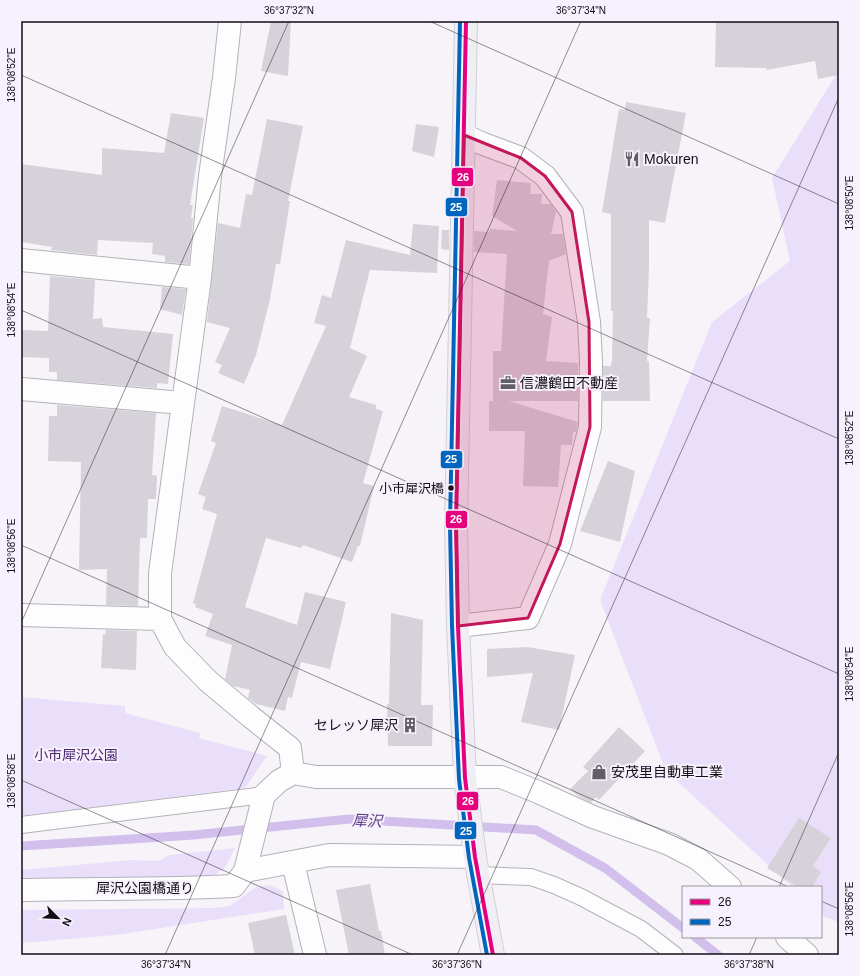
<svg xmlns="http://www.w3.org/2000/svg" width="860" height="976" font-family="Helvetica,'Noto Sans JP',sans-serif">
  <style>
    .green { fill: #eadffa }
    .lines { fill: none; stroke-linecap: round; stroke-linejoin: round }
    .stream { stroke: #d2bfec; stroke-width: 9 }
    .building { fill: #d5d2d9 }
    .service-casing { stroke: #b4b1b8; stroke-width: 18 }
    .minor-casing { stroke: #b4b1b8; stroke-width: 24 }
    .trunk-casing { stroke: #d1d0d3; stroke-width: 24 }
    .service { stroke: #fefdfe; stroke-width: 16 }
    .minor { stroke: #fefdfe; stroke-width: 22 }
    .trunk { stroke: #f1edf5; stroke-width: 22 }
    .bus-1-casing { stroke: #f6f1fc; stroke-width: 7 }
    .bus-2-casing { stroke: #f6f1fc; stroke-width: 7 }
    .bus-1 { stroke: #e5007d; stroke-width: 4 }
    .bus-2 { stroke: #0065bd; stroke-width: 4 }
    .marked { fill: #c2185b; fill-opacity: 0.2; stroke: #c2185b; stroke-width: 3; stroke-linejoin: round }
    .ticks { fill: none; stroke: #120e17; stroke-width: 1; stroke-opacity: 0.45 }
    .bus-dot { fill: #120e17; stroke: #f6f1fc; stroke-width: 1.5 }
    .labels { text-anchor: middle; stroke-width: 4; stroke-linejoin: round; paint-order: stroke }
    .bus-label { font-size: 13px; fill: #120e17; stroke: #f6f1fc; text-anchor: end }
    .poi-label { font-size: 14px; fill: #120e17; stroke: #f6f1fc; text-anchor: start }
    .park-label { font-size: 14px; fill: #4b276f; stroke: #f6f1fc }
    .street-label { font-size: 14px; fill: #120e17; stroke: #f6f1fc }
    .water-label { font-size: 15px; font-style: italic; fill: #5e3a84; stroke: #f6f1fc }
    .line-badge { stroke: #f6f1fc; stroke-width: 1.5 }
    .badge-label { font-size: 11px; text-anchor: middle; font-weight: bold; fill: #fff }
    .neatline { fill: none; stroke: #120e17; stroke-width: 1.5 }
    .ticks-label { font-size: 10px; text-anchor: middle; fill: #120e17 }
  </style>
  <rect width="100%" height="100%" fill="#f6f4f9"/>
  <path class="green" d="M839,70V922L825,917L821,914V887H792L666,771L600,600L712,322L790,261L772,178Z
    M21,697L125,706V713L200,733L199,738L267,756L245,788L21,816Z
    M235,848L225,868L212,877L21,882V870L131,860L160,861L169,855Z
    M269,885L283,891L284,909L116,935L21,943V910L212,908L230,906L256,887Z"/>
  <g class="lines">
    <path class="stream" d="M21,846L194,835L349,819L536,830L605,868L683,928
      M695,937L718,955"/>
  </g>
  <path class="building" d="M271,21H291L288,76L261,71Z
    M716,21H839V75L818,79L815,61L767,70L766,68L715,67Z
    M626,102L686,113L665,223L649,220V268L647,318H650L647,361H649L650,401H603V366H611V362H612L613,311H611V214L602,212L619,109L625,110Z
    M171,113L204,118L190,205H193L191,218H193L189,264L165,262V256L152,254L153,243L98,240L97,255L51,250L52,247L21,242V164L102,175V148L164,153Z
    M267,119L303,126L288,201H290L280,264H276L270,299L256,355L244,384L218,373L222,365L215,362L230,328L207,322L218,223L240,228L246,194L252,195Z
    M416,124L439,127L434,157L412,151Z
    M497,180L531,183L530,194H542L541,204H551L556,212L551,234H563L566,254L549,261L543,314L552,317L546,361L578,363V401H509L578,422L576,432H573L572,445H561L558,487L523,486L525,431H489V401H493V351H501L507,254L474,252V231L489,232L490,229L517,231L492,216Z
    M413,224L439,226L437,273L370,270L350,348L367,356L349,397L376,405V409L383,411L363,483L374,486L360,546H358L352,562L303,545L301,548L266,538L245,607L297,625L305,592L346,602L330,669L301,662L292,698L288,697L285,711L256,704L248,698L250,690L233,686L225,679L232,645L205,636L213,614L195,607L196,604L193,603L217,514L202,509L206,497L198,494L216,443L211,441L222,406L282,425L326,326L314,323L322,295L331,298L346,240L410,255Z
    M442,230H449V250L441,249Z
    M50,276L95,280L93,319L102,318L103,327L173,334L168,384L157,383V388L57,380V372H49V358L21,357L22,330L48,331Z
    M162,287L186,289L182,315L160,309Z
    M57,405L156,413L152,475L157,476L156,499H148L147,538H140L138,606L106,605L107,569L79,570L81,462L48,461L49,416H57Z
    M608,461L635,471L620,542L580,531Z
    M391,613L423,620L421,705H433L432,746H388L387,704H389Z
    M106,630L137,631L136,670L101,668L103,634L105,635Z
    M527,647L575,655L559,730L521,722L533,673L487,677V649Z
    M619,727L645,751L599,800L596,797L591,803L578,796L570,789L588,771L583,767Z
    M799,818L831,838L813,866L821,872L812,887H798L767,868Z
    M370,884L379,931H381L385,955H349L336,890Z
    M286,915L295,955H255L248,923Z"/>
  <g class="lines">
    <defs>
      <path id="service" d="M21,825L264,795
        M478,875L531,877L554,885L581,897L641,929L675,955"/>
      <path id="minor" d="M230,21L224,78L210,176L200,278L160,573V619L175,647L208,681L251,717L290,748L293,773
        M21,260L200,278
        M21,389L182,403
        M21,615L160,619
        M458,626L528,618L560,544L590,427L591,362L589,322L572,212L545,176L521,158L481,143L464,135
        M293,863L315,955
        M245,871L329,855L475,857
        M21,890C92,888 163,890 234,886L245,871L264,795L279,781L293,773L316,777H501L538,792L593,817L669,844L698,859L730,887
        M787,937L807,955"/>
      <path id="trunk" d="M466,21L456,525L458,626L465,778L475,857L493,955"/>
    </defs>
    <use href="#service" class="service-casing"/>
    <use href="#minor" class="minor-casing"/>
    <use href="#trunk" class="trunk-casing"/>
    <use href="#service" class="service"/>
    <use href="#minor" class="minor"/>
    <use href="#trunk" class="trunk"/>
    <defs>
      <path id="bus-1" d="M466,21L456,525L458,626L465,778L475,857L493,955"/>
      <path id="bus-2" d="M460,21L450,525L452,626L459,779L469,858L487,955"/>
    </defs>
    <use href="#bus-1" class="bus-1-casing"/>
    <use href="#bus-2" class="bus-2-casing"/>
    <use href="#bus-1" class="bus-1"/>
    <use href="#bus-2" class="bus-2"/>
  </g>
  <path class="marked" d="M464,135L521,158L545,176L572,212L589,322L590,427L560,544L528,618L458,626L456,525Z"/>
  <path class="ticks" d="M429,21L839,204M21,75L839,439M21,310L839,674M21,545L789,887M21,623L289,21M21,780L413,955M779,887L839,752M821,901L839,909M165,955L581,21M457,955L839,97M749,955L757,937"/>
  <defs>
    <symbol id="restaurant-bare" viewBox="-9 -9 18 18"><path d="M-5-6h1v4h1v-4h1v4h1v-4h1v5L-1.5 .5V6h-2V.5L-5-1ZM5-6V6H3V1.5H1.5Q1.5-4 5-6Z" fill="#625e66" stroke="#f6f1fc" stroke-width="2.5" paint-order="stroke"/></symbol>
    <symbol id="office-bare" viewBox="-9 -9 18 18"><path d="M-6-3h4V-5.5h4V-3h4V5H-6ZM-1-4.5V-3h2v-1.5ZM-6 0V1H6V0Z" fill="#625e66" stroke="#f6f1fc" stroke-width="2.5" paint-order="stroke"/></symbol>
    <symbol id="building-bare" viewBox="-9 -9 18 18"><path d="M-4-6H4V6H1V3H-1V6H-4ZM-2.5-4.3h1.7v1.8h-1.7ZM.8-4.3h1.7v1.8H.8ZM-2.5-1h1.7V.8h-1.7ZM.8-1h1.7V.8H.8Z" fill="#625e66" stroke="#f6f1fc" stroke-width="2.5" paint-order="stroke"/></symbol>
    <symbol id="shop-bare" viewBox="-9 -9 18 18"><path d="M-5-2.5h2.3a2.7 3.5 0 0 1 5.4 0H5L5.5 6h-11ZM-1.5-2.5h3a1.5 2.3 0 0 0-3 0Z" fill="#625e66" stroke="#f6f1fc" stroke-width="2.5" paint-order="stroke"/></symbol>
  </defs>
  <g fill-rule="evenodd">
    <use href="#restaurant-bare" x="621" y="148" width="22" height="22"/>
    <use href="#office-bare" x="497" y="372" width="22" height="22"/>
    <use href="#building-bare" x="399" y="714" width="22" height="22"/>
    <use href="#shop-bare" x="588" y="761" width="22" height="22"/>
  </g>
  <circle class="bus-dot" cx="451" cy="488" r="3.5"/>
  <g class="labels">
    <g class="bus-label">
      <text x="444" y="493">小市犀沢橋</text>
    </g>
    <g class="poi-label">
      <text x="644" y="164">Mokuren</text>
      <text x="520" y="388">信濃鶴田不動産</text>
      <text x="398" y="730" text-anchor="end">セレッソ犀沢</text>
      <text x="611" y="777">安茂里自動車工業</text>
    </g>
    <g class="park-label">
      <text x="76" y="760">小市犀沢公園</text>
    </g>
    <g class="street-label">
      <text x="145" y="893">犀沢公園橋通り</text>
    </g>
    <g class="water-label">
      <text transform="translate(367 821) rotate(2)" y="5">犀沢</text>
    </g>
  </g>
  <g class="line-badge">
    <rect x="451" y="167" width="23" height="20" rx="4" fill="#e5007d"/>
    <rect x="445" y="197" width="23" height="20" rx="4" fill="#0065bd"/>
    <rect x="440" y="450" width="23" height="19" rx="4" fill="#0065bd"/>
    <rect x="445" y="510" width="23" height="19" rx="4" fill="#e5007d"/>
    <rect x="456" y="791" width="23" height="20" rx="4" fill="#e5007d"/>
    <rect x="454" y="821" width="23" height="19" rx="4" fill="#0065bd"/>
  </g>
  <g class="badge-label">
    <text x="463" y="181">26</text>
    <text x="456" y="211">25</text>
    <text x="451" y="463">25</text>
    <text x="456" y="523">26</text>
    <text x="468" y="805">26</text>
    <text x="466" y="835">25</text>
  </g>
  <rect width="860" height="976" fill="none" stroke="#f6f1fc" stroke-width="44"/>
  <rect x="682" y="886" width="140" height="52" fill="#f6f1fc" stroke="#9b96a0"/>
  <rect x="690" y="899" width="20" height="6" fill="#e5007d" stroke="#9b96a0"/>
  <text x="718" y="906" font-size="12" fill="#120e17">26</text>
  <rect x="690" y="919" width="20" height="6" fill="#0065bd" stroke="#9b96a0"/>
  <text x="718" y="926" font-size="12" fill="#120e17">25</text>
  <g transform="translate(58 918) rotate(114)" stroke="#f6f1fc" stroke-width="3" paint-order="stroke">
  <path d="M0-3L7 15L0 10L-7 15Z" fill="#120e17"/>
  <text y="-6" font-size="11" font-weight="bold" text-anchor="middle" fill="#120e17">N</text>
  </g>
  <rect x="22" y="22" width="816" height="932" class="neatline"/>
  <g class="ticks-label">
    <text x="289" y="14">36°37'32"N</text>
    <text x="581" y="14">36°37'34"N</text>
    <text transform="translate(11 75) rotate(-90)" y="4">138°08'52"E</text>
    <text transform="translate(849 203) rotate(-90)" y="4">138°08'50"E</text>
    <text transform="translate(11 310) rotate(-90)" y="4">138°08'54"E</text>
    <text transform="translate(849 438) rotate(-90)" y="4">138°08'52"E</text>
    <text transform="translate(11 546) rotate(-90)" y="4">138°08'56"E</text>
    <text transform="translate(849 674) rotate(-90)" y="4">138°08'54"E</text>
    <text transform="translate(11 781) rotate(-90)" y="4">138°08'58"E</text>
    <text transform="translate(849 909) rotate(-90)" y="4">138°08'56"E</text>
    <text x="166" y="968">36°37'34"N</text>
    <text x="457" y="968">36°37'36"N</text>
    <text x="749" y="968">36°37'38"N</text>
  </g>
</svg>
